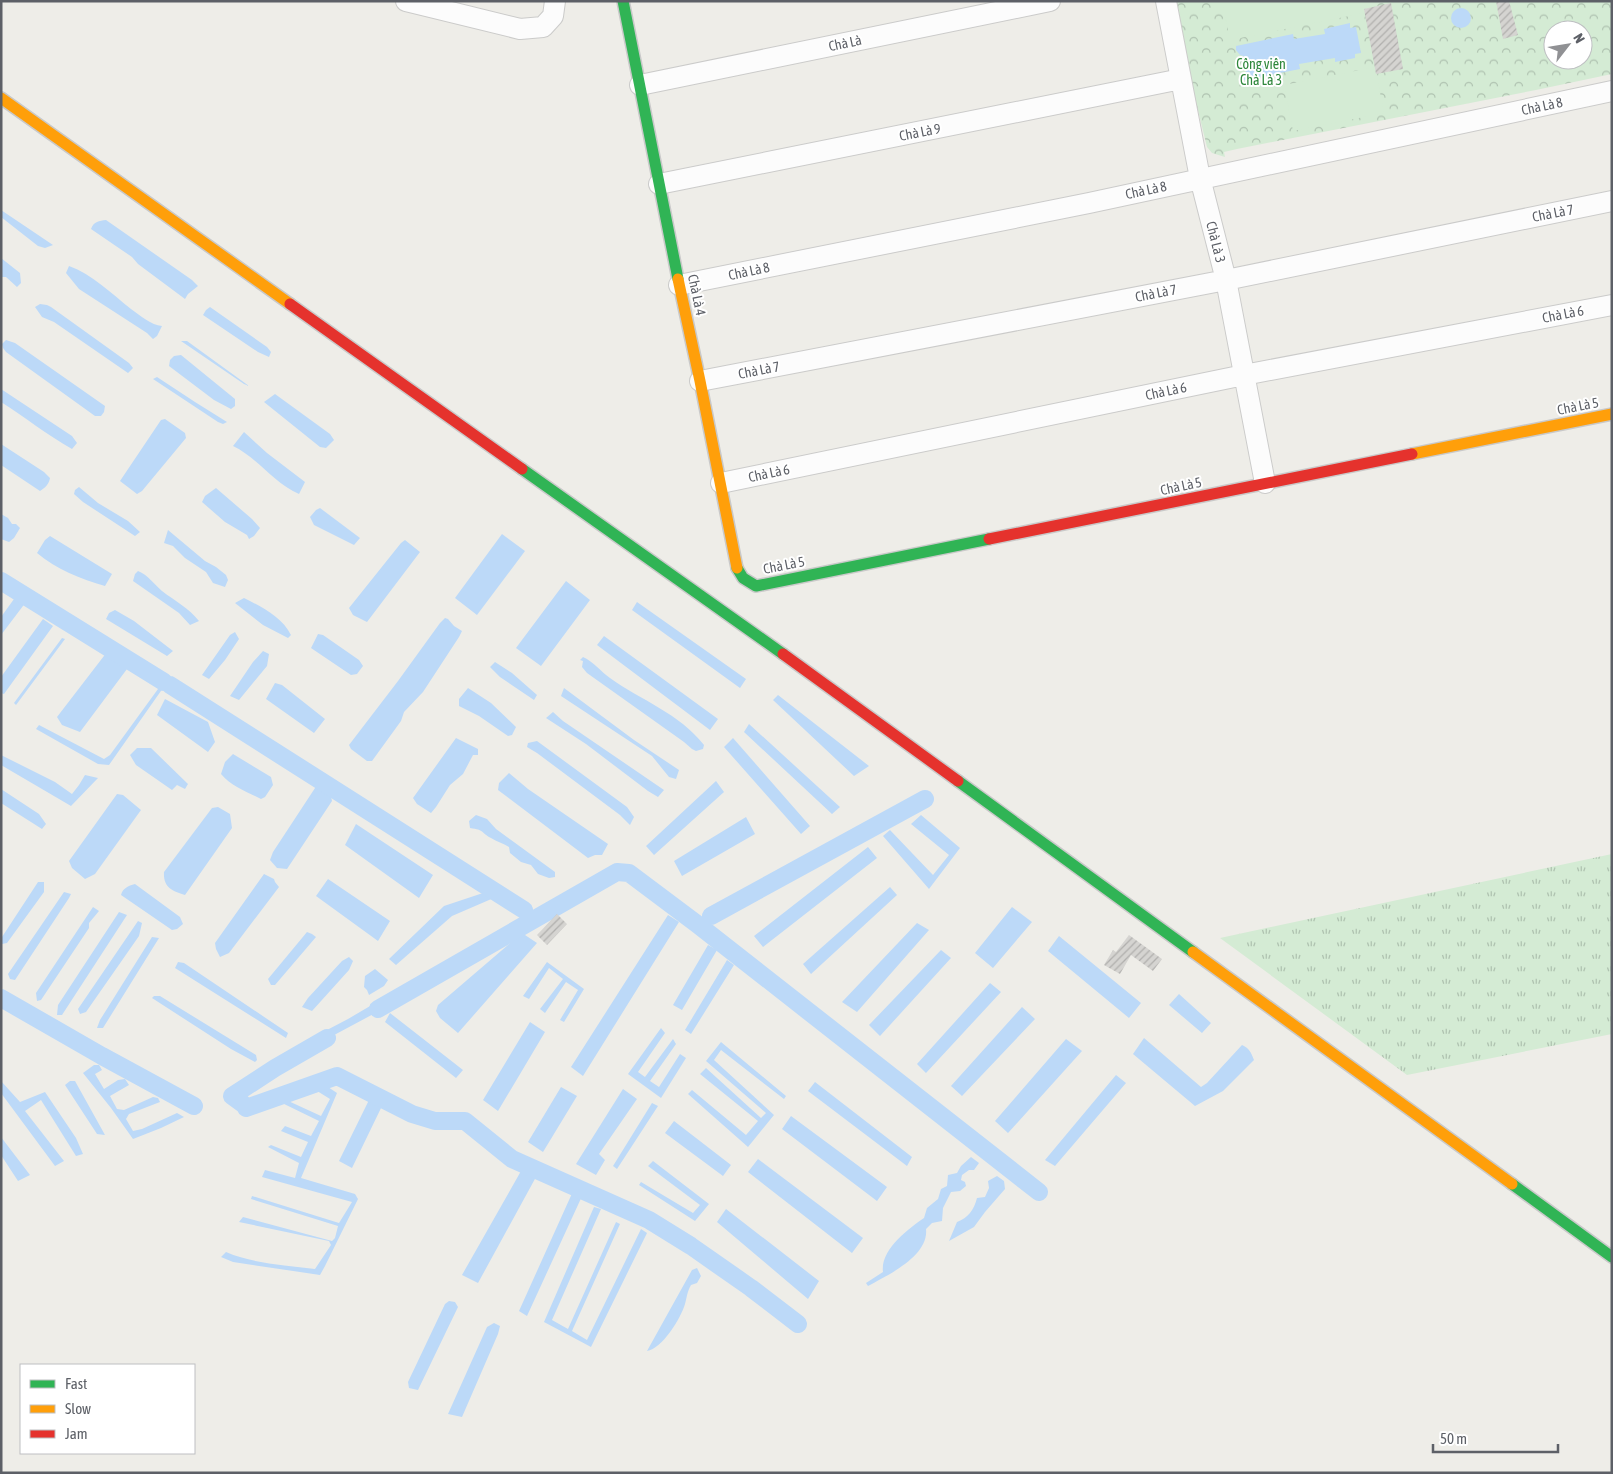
<svg xmlns="http://www.w3.org/2000/svg" width="1613" height="1474" font-family="'Asap Condensed',sans-serif">
  <style>
    .grass { fill: url(#grass-tufts) }
    .forest { fill: url(#forest-crowns); fill-rule: evenodd }
    .pitch { fill: #d4ebd4 }
    .water { fill: #bcd9f8 }
    .lines { fill: none; stroke-linecap: round; stroke-linejoin: round }
    .canal { stroke: #bcd9f8; stroke-width: 18 }
    .building { fill: url(#building-hatch) }
    .street-casing { stroke: #cbcbca; stroke-width: 22 }
    .fast-casing { stroke: #c9c9c9; stroke-width: 14 }
    .slow-casing { stroke: #c9c9c9; stroke-width: 14 }
    .jam-casing { stroke: #c9c9c9; stroke-width: 14 }
    .street { stroke: #fcfcfc; stroke-width: 20 }
    .fast { stroke: #30b455; stroke-width: 11 }
    .slow { stroke: #ff9f0a; stroke-width: 11 }
    .jam { stroke: #e5322d; stroke-width: 11 }
    .labels { text-anchor: middle; stroke-width: 4; stroke-linejoin: round; paint-order: stroke }
    .street-label { font-size: 14px; fill: #5d6067; stroke: #fff }
    .park-label { font-size: 14px; fill: #2d863a; stroke: #fff }
  </style>
  <defs>
    <pattern id="grass-tufts" width="24" height="20" patternUnits="userSpaceOnUse" patternTransform="scale(1.25)"><rect width="24" height="20" fill="#d4ebd4"/><path d="M3 7l-1-3M5 7V3M7 7l1-3M15 17l-1-3M17 17v-4M19 17l1-3" fill="none" stroke="#afc2b0"/></pattern>
    <pattern id="forest-crowns" width="20" height="18" patternUnits="userSpaceOnUse" patternTransform="scale(1.25)"><rect width="20" height="18" fill="#d4ebd4"/><path d="M2 6a3 3 0 1 1 6 0M12 15a3 3 0 1 1 6 0" fill="none" stroke="#afc2b0"/></pattern>
    <pattern id="building-hatch" width="6" height="6" patternUnits="userSpaceOnUse" patternTransform="scale(1.25)"><rect width="6" height="6" fill="#d5d4d1"/><path d="M-1 1l2-2M0 6l6-6M5 7l2-2" fill="none" stroke="#b0afad"/></pattern>
  </defs>
  <rect width="100%" height="100%" fill="#eeede8"/>
  <path class="grass" d="M1612,854V1034L1407,1075L1220,938Z"/>
  <path class="forest" d="M1171,1H1612V74L1536,90L1237,149L1224,152L1225,157L1212,153L1207,147ZM1553,30H1583V60H1553Z"/>
  <path class="pitch" d="M1222,1H1362L1364,13L1230,40Z
    M1375,67L1384,113L1293,131L1284,85Z"/>
  <path class="water" d="M1451 18a10 10 0 1 1 20 0a10 10 0 1 1-20 0Z
    M1350,23V28L1356,27L1361,53L1355,54V58L1335,62V58L1299,64L1300,69L1244,80L1242,78C1247,68 1251,69 1246,57L1240,55L1236,50V46L1293,34L1294,39L1325,34L1324,29Z
    M1,210L53,245L45,248L38,246L1,217Z
    M106,220L192,280L198,286L188,294L185,299L138,264L132,257L91,229C94,221 99,221 106,220Z
    M1,258L20,273L21,283L17,287L6,277H1Z
    M69,266C92,274 112,294 131,309C141,316 151,325 162,326L157,336L153,339L147,333L79,289L66,273Z
    M40,304L47,305L51,307L129,363L133,368L128,373L54,322L42,317L35,307Z
    M210,307L267,347L271,352L269,357L258,352L203,315L206,310Z
    M6,340L15,343L105,406L104,412L101,416H95L6,352L3,348L2,344Z
    M181,341H187L249,386L244,384Z
    M181,355L235,399V406L231,409L214,400L169,366L170,360L174,356Z
    M157,377L195,402L227,422L223,424L218,422L153,379Z
    M1,389L72,436L77,443L72,449C47,435 25,417 1,402Z
    M275,394L330,434L334,440L326,448L320,447L264,402Z
    M165,419L185,433L186,438L142,491L137,494L120,481L161,420Z
    M244,432L267,453L305,482L299,494C273,483 258,458 233,446Z
    M1,444L44,472L50,478C49,484 45,488 40,491L1,465Z
    M79,487L98,503L128,521L140,532L135,536L83,502L74,494L75,490Z
    M216,488L252,519L260,528L254,536L249,539L247,535L225,522L202,502L205,496Z
    M320,508L360,538L354,545L314,525L310,517L316,510Z
    M1,514L8,518L12,524H16L20,528L14,538L9,542L1,539Z
    M168,530L205,561L216,567L226,575L228,580L225,587L213,583L206,572L185,558L173,546L164,543Z
    M502,534L525,551L477,615L455,598Z
    M50,536L112,574L105,586C81,579 56,569 37,553L45,540Z
    M405,540L420,552L367,622L353,615L349,608L401,543Z
    M138,571C148,575 154,584 162,591C175,601 189,608 199,621L190,625L179,613L133,581L135,574Z
    M566,581L590,600L541,666L516,648Z
    M244,598C262,607 282,617 291,635L288,638L263,625L235,603Z
    M14,599L26,602L1,635V617Z
    M637,602L746,679L740,688L632,610Z
    M115,610L134,621L173,651L167,656L106,619L109,613Z
    M445,618L448,619L454,626L462,631L459,637L423,692L404,712L401,721L372,761H367L351,749L349,745L398,681L440,623Z
    M43,619L53,626L4,694L1,693V677Z
    M235,632L239,639L225,660L209,679L202,675L230,635Z
    M318,634L323,635L359,660L363,666L357,674L351,675L311,648Z
    M604,636L718,719L710,730L597,645Z
    M62,638L65,639L16,705L14,703Z
    M263,651L269,654L267,666L239,700L230,696L253,662Z
    M107,652L121,658L127,669L80,732L62,725L57,717Z
    M583,657C594,662 600,671 610,678C642,701 679,713 704,745L703,749L696,751L692,749L684,742L587,673L582,667L583,661L580,660Z
    M495,662L512,673L537,695L534,700L500,677L490,667Z
    M275,683L282,685L325,719L314,733L266,699Z
    M163,688L109,765L98,764L36,729L39,725L104,759L110,755L158,689Z
    M468,688L491,703L516,727L512,735L508,736L479,716L459,706V699Z
    M564,688L634,740L679,770L676,779L669,777L652,756L561,696Z
    M778,695L869,766L854,776L773,700Z
    M165,699L208,722L215,742L208,752L157,715Z
    M553,712L563,721L664,790L658,797L648,791L586,744L546,718Z
    M749,724L840,807L832,814L744,732Z
    M456,738L478,749V755H473L463,774L450,785L436,807L431,813L417,804L413,798Z
    M733,738L810,826L801,834L724,747Z
    M537,741L627,807L634,817L630,825L620,815L537,753L527,747L528,743Z
    M137,748H151L188,784L185,789L177,785L172,790L136,765L130,755Z
    M233,754L271,777L273,785L265,797L261,799C247,792 231,786 221,774L225,762Z
    M1,755L55,782L72,794L79,785L85,775L98,778L71,806L1,765Z
    M509,773L528,789L608,844L602,855H595L588,858L498,790L499,783Z
    M716,781L724,792L654,855L646,846Z
    M317,785H323L330,792L332,801L287,869L277,868L270,860L273,852Z
    M1,789L39,814L46,824L42,829L1,803Z
    M117,794L123,795L141,810L95,874L85,879L72,868L69,861Z
    M218,807L230,814L232,828L185,895C172,891 163,887 164,872L212,808Z
    M476,815L487,819L496,829L555,872V877L549,878L538,874L531,865L521,862L510,853L509,847C503,843 497,842 491,838C480,832 485,830 470,828L469,821Z
    M921,815L960,848L929,889L883,836L890,830L933,875L949,855L911,824Z
    M746,817L755,834L682,876L674,861Z
    M356,824L433,875L419,898L345,845Z
    M868,847L877,858L763,947L754,936Z
    M264,874L274,879L275,882L279,887L229,953L220,957L216,949L215,943Z
    M328,879L390,921L378,941L316,896Z
    M38,882H44V892L7,943L2,944V937Z
    M135,884L180,917L183,924L177,929L172,930L121,895C123,888 128,886 135,884Z
    M890,887L897,895L811,974L803,964Z
    M492,890L496,897L452,916L396,965L389,959L444,906Z
    M64,892L71,894L69,898L15,980L10,979L8,974Z
    M93,907L99,911L89,923V928L41,1000L37,1001L36,993Z
    M1012,907L1032,922L993,968L975,953Z
    M119,912L127,915L62,1015H57L58,1005Z
    M668,915L679,922L583,1076L571,1067Z
    M138,921L142,923L139,936L86,1012L80,1014L78,1009Z
    M917,923L929,930L857,1012L842,1002Z
    M307,932L312,934L316,937L275,985H271L268,979Z
    M522,933L537,943L458,1033L440,1018L436,1011L438,1005Z
    M1059,936L1141,1003L1129,1018L1048,951Z
    M152,937L159,938L103,1028H97L100,1020Z
    M708,945L717,950L682,1010L673,1005Z
    M941,950L951,958L880,1036L869,1025Z
    M349,957L353,961L349,970L312,1011L302,1007L308,998L342,961Z
    M727,960L734,965L691,1034L685,1030Z
    M178,962L184,963L288,1033L286,1038L175,968Z
    M547,962L584,989L564,1022L560,1020L578,990L566,982L545,1013L540,1009L563,979L549,968L529,999L523,996Z
    M375,969L388,980L384,986L369,995L367,990L364,987L365,976Z
    M990,983L1001,992L926,1073L917,1064Z
    M395,994L398,998L394,1003L308,1049L304,1042L348,1019L382,999Z
    M1179,994L1211,1023L1202,1033L1169,1005Z
    M154,996H160L256,1055L257,1060L255,1062L231,1049L152,998Z
    M1022,1007L1035,1019L962,1096L951,1086Z
    M390,1013L463,1070L456,1078L385,1022Z
    M530,1022L545,1032L498,1111L483,1100Z
    M661,1028L665,1033L638,1072L645,1077L673,1039L676,1044L650,1081L659,1087L680,1054L686,1058L661,1098L628,1074Z
    M1144,1038L1201,1087L1207,1083L1242,1045C1249,1048 1251,1052 1254,1060L1223,1091L1195,1106L1133,1054Z
    M1066,1039L1082,1051L1008,1133L995,1121Z
    M721,1042L786,1096L784,1099L721,1050L714,1060L774,1115L748,1147L688,1094L692,1090L746,1135L758,1121L700,1074L706,1068L761,1118L766,1113L706,1061Z
    M94,1065H99L102,1070L95,1074L104,1089L118,1080L125,1079L129,1085L110,1096L117,1109L124,1110L153,1097L158,1098L160,1102L129,1114L126,1119L133,1131L142,1129L177,1113L184,1117L161,1128L133,1139L111,1108L83,1073Z
    M1116,1075L1126,1083L1055,1166L1045,1160Z
    M1,1081L20,1102L45,1092L76,1138L83,1154L76,1156L41,1100L25,1111L64,1161L55,1166L1,1093Z
    M70,1081H75L105,1135L97,1134L65,1085Z
    M815,1082L912,1157L907,1166L808,1091Z
    M325,1085L337,1093L301,1178L355,1194L358,1199L325,1266L320,1275L233,1262L221,1257L226,1252C254,1264 285,1265 315,1269L331,1245L329,1241L239,1222L243,1217L332,1241L335,1238L338,1226L251,1199L252,1196L339,1223L352,1202L262,1177L265,1170L295,1178L299,1163L268,1147L271,1145L301,1157L308,1142L281,1131L285,1126L311,1136L319,1121L280,1102L284,1099L321,1116L330,1099L314,1089Z
    M561,1087L577,1096L543,1152L528,1142Z
    M623,1089L637,1099L599,1154L605,1160L596,1175L576,1164Z
    M369,1100L382,1106L352,1168L339,1161Z
    M652,1103L658,1106L617,1169L613,1166Z
    M791,1116L887,1187L877,1201L782,1129Z
    M674,1121L731,1165L723,1176L665,1133Z
    M1,1137L30,1175L18,1181L1,1155Z
    M971,1157L979,1163L974,1170H969L962,1175L961,1180L965,1182L966,1186L960,1191L951,1192L943,1208L942,1221L932,1223L926,1229C929,1256 888,1275 868,1286L866,1283L883,1272C880,1250 908,1229 924,1218L927,1208L938,1199L941,1189L947,1186L948,1175L957,1173L961,1166Z
    M758,1159L863,1238L852,1253L748,1172Z
    M653,1161L709,1204L695,1221L639,1185L641,1182L693,1213L700,1205L648,1166Z
    M521,1171L536,1177L478,1283L462,1275Z
    M997,1176L1004,1181L1005,1189L985,1212L974,1227L949,1241L957,1222C968,1218 974,1210 977,1198L985,1197L989,1188L988,1181Z
    M574,1189L583,1194L527,1316L519,1311Z
    M594,1207L601,1209L552,1320L568,1329L616,1222L620,1224L572,1331L587,1340L641,1229L647,1233L591,1347L544,1322Z
    M726,1209L819,1281L808,1299L717,1222Z
    M697,1268L701,1276L697,1283L691,1285C687,1292 687,1297 685,1304C681,1318 662,1349 647,1351L692,1270Z
    M449,1301L455,1302L458,1307L418,1390L409,1388L408,1382L445,1304Z
    M494,1323L500,1326L498,1334L462,1417L448,1414L487,1327Z"/>
  <g class="lines">
    <path class="canal" d="M1,581L164,682
      M170,685L524,910
      M711,916L925,799
      M1,998L102,1056L194,1106
      M378,1009L617,872L629,873L697,924L1039,1192
      M243,1104L232,1096L275,1068L327,1038
      M246,1108L337,1076L412,1114L435,1121H465L512,1159L649,1220L691,1246L751,1288L798,1324"/>
  </g>
  <path class="building" d="M1496,1H1509L1518,35L1503,39Z
    M1391,3L1403,69L1376,74L1364,9Z
    M557,914L567,924L547,945L537,935Z
    M1129,935L1162,959L1153,971L1131,955L1120,974L1104,965L1113,950L1116,952Z"/>
  <g class="lines">
    <defs>
      <path id="street" d="M406,1L520,29L543,27L553,16L555,1
        M1166,1L1200,178L1226,280L1265,483
        M640,85L1050,1
        M659,184L1181,79
        M679,285L1089,203L1612,91
        M700,381L1226,280L1612,201
        M721,483L1244,375L1612,305"/>
      <path id="fast" d="M623,1L678,279
        M522,469L783,654
        M737,568L743,578L756,586L989,539
        M958,781L1193,952
        M1512,1184L1612,1257"/>
      <path id="slow" d="M1,98L290,304
        M678,279L700,381L737,568
        M1412,454L1612,414
        M1193,952L1512,1184"/>
      <path id="jam" d="M290,304L522,469
        M989,539L1412,454
        M783,654L958,781"/>
    </defs>
    <use href="#street" class="street-casing"/>
    <use href="#fast" class="fast-casing"/>
    <use href="#slow" class="slow-casing"/>
    <use href="#jam" class="jam-casing"/>
    <use href="#street" class="street"/>
    <use href="#fast" class="fast"/>
    <use href="#slow" class="slow"/>
    <use href="#jam" class="jam"/>
  </g>
  <g class="labels">
    <g class="street-label">
      <text transform="translate(845 43) rotate(-12)" y="5">Chà Là</text>
      <text transform="translate(1542 106) rotate(-12)" y="5">Chà Là 8</text>
      <text transform="translate(920 132) rotate(-11)" y="5">Chà Là 9</text>
      <text transform="translate(1146 190) rotate(-12)" y="5">Chà Là 8</text>
      <text transform="translate(1553 213) rotate(-11)" y="5">Chà Là 7</text>
      <text transform="translate(1216 242) rotate(76)" y="5">Chà Là 3</text>
      <text transform="translate(749 271) rotate(-12)" y="5">Chà Là 8</text>
      <text transform="translate(1156 293) rotate(-11)" y="5">Chà Là 7</text>
      <text transform="translate(697 295) rotate(78)" y="5">Chà Là 4</text>
      <text transform="translate(1563 314) rotate(-11)" y="5">Chà Là 6</text>
      <text transform="translate(759 370) rotate(-11)" y="5">Chà Là 7</text>
      <text transform="translate(1166 391) rotate(-12)" y="5">Chà Là 6</text>
      <text transform="translate(1578 406) rotate(-11)" y="5">Chà Là 5</text>
      <text transform="translate(769 473) rotate(-12)" y="5">Chà Là 6</text>
      <text transform="translate(1181 486) rotate(-12)" y="5">Chà Là 5</text>
      <text transform="translate(784 565) rotate(-11)" y="5">Chà Là 5</text>
    </g>
    <g class="park-label">
      <text x="1261" y="69">Công viên<tspan x="1261" dy="16">Chà Là 3</tspan></text>
    </g>
  </g>
  <rect width="1613" height="1474" fill="none" stroke="#5d6067" stroke-width="5"/>
  <rect x="20" y="1364" width="175" height="90" fill="#ffffff" stroke="#bebfc2"/>
  <rect x="30" y="1380" width="25" height="8" fill="#30b455" stroke="#bebfc2"/>
  <text x="65" y="1389" font-size="15" fill="#5d6067">Fast</text>
  <rect x="30" y="1405" width="25" height="8" fill="#ff9f0a" stroke="#bebfc2"/>
  <text x="65" y="1414" font-size="15" fill="#5d6067">Slow</text>
  <rect x="30" y="1430" width="25" height="8" fill="#e5322d" stroke="#bebfc2"/>
  <text x="65" y="1439" font-size="15" fill="#5d6067">Jam</text>
  <g transform="translate(1568 45) rotate(59)"><circle r="24" fill="#ffffff" stroke="#bebfc2"/>
  <path d="M0-4L9 19L0 12L-9 19Z" fill="#909194"/>
  <text y="-8" font-size="14" font-weight="bold" text-anchor="middle" fill="#5d6067">N</text>
  </g>
  <path d="M1433 1444v8h125v-8" fill="none" stroke="#5d6067" stroke-width="2.5"/>
  <text x="1440" y="1444" font-size="15" fill="#5d6067" stroke="#ffffff" stroke-width="4" paint-order="stroke">50 m</text>
</svg>
